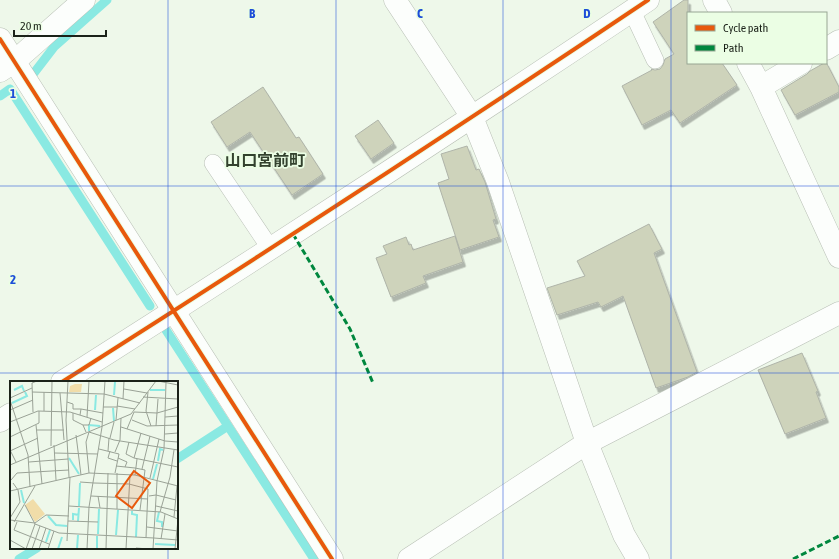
<svg xmlns="http://www.w3.org/2000/svg" width="839" height="559" font-family="'Asap Condensed','Noto Sans JP',sans-serif">
  <style>
    .lines { fill: none; stroke-linecap: round; stroke-linejoin: round }
    .stream { stroke: #8ae9e2; stroke-width: 9 }
    .building { fill: #ced3bb; stroke: #afb4a9; filter: url(#shadow) }
    .lane-casing { stroke: #b8bfb5; stroke-width: 18 }
    .street-casing { stroke: #b8bfb5; stroke-width: 23 }
    .lane { stroke: #fcfefc; stroke-width: 17 }
    .street { stroke: #fcfefc; stroke-width: 22 }
    .quiet { stroke: #00873e; stroke-width: 3; stroke-dasharray: 6 3; stroke-linecap: butt }
    .cycleway-casing { stroke: #ebfee4; stroke-width: 6 }
    .cycleway { stroke: #e8590c; stroke-width: 4 }
    .grid { fill: none; stroke: #1d4ed8; stroke-width: 1; stroke-opacity: 0.55 }
    .labels { text-anchor: middle; stroke-width: 3.5; stroke-linejoin: round; paint-order: stroke }
    .quarter-label { font-size: 16px; font-weight: bold; fill: #33422e; stroke: #ebfee4 }
    .inset-river { fill: none; stroke: #8ae9e2; stroke-width: 2 }
    .inset-road { fill: none; stroke: #9aa296; stroke-width: 1 }
    .view { fill: #e8590c; fill-opacity: 0.15; stroke: #e8590c; stroke-width: 2 }
    .inset-edge { fill: none; stroke: #1b2219; stroke-width: 2 }
    .grid-label { font-size: 13px; text-anchor: middle; font-weight: bold; fill: #1d4ed8; stroke: #ebfee4; stroke-width: 3.5; stroke-linejoin: round; paint-order: stroke }
  </style>
  <defs>
    <filter id="shadow"><feDropShadow dx="2.5" dy="4.5" stdDeviation="0" flood-color="#0004"/></filter>
  </defs>
  <rect width="100%" height="100%" fill="#eef8ea"/>
  <g class="lines">
    <path class="stream" d="M34,73L54,47L107,0
      M0,96L10,89L150,306
      M164,327L314,559
      M177,459L228,426
      M19,559L37,548"/>
  </g>
  <path class="building" d="M684,0H688V63H722L737,85L680,123L671,110L642,125L622,86L652,70L651,69L655,70L660,69L663,65L665,59L674,54L653,22Z
    M826,62L839,87V92L795,115L781,90L807,74L810,71Z
    M263,87L296,138L299,137L323,174L292,195L250,132L227,147L211,122Z
    M378,120L394,143L371,159L355,136Z
    M467,146L476,170L479,169L485,182L496,219L493,220L499,237L460,250L438,183L449,179L441,154Z
    M649,224L662,249L654,253L697,372L688,377L656,388L623,296L601,307L598,302L557,315L547,288L585,276L577,261Z
    M455,236L463,262L423,276L426,283L391,297L376,258L387,254L383,246L406,237L409,245L411,244L413,250Z
    M802,353L818,391L816,392L826,418L785,434L758,370Z"/>
  <g class="lines">
    <defs>
      <path id="lane" d="M632,11L655,60
        M213,163L270,248"/>
      <path id="street" d="M395,0L472,117L498,182L587,443L624,535L638,559
        M714,0L721,13
        M0,39L332,559
        M826,49L839,41
        M748,63L761,87L839,257
        M0,71L15,61L84,0
        M761,87L801,63
        M62,382C259,257 454,130 648,0
        M0,421L11,414
        M409,559L587,443L839,313"/>
    </defs>
    <use href="#lane" class="lane-casing"/>
    <use href="#street" class="street-casing"/>
    <use href="#lane" class="lane"/>
    <use href="#street" class="street"/>
    <path class="quiet" d="M293,234L350,329L373,383
      M793,559L839,536"/>
    <defs>
      <path id="cycleway" d="M0,39L332,559
        M62,382C259,257 454,130 648,0"/>
    </defs>
    <use href="#cycleway" class="cycleway-casing"/>
    <use href="#cycleway" class="cycleway"/>
  </g>
  <path class="grid" d="M168,0V382M336,0V559M503,0V559M671,0V559M0,186H839M0,373H839M168,548V559"/>
  <g class="labels">
    <g class="quarter-label">
      <text x="265" y="166">山口宮前町</text>
    </g>
  </g>
  <g transform="translate(10 381)">
    <rect width="168" height="168" fill="#eef8ea"/>
    <path d="M65,3H72L71,11H59L60,5ZM23,118L35,133L25,141L15,124Z" fill="#f1dda9"/>
    <path class="inset-river" d="M4,9L12,5L14,10M140,9H155M104,14L105,1M2,22L17,15L15,11M103,27L104,40M85,29L86,14M79,50V44L90,45M59,77L69,93M148,80L150,68L153,69M143,98L147,83M11,109L14,122M69,125L70,102M122,130V133L127,134L126,156M149,131L147,140L152,141V146M38,135L46,144L57,145M63,139V133L69,134M68,140L69,127M88,153L89,128M106,154L108,129M36,161L40,149M145,163L165,164M48,168L52,156M67,168L68,154M87,168V155"/>
    <path class="inset-road" d="M58,0L56,39L59,96M148,0L168,4M114,8L137,12M22,11L94,13M138,11L136,30L141,45M50,12L54,59M94,13L130,22M133,16L168,18M0,17L22,7M113,18L114,0M0,19L18,74L20,106M57,21L63,23V28H71L70,34M107,25L125,28M93,26H107M71,28L93,32M0,29L23,19M34,30V11M23,31L22,2L27,0M63,32V39L73,44M77,36L79,0M155,36L168,35M106,39L108,17M122,39L137,45L168,44M0,41L28,30L60,31L92,41M26,44L32,103M146,45L148,18M111,46L155,60L168,61M117,48L124,31L147,32L168,26M27,49H54M76,51L73,44H79L81,37M131,52L124,77L168,86M155,53L168,52M66,54L71,94M0,56L29,42V30M100,57L104,41M119,61L116,73L124,77M44,64L46,99M41,65L42,0M89,68L109,73L105,92M0,69L6,81M0,70L28,57M98,70L99,57M100,70L98,77L107,80M105,71L110,59L111,37M44,72L88,73M108,77L117,81L115,86M19,81L58,78M0,84L121,33L146,0M106,85L125,87M125,87L135,89L130,129M132,88L140,55M79,92L76,61L79,51L104,59L168,69M107,92V128M125,94L127,78M140,97L149,58M1,99L7,92L59,89M70,101L84,102M84,102L119,103L138,108L136,157M0,110L79,92L125,94L168,105M81,115L138,118M88,115L90,127M139,115L146,114L166,119M15,124L25,143L49,152L144,157M59,125L151,131L168,138M146,125L168,130M150,131L160,96L164,69M164,136L167,105M0,137L10,121L8,109L3,102M0,139L25,142L36,134L59,135M58,140L88,141M4,141L25,105M7,141L4,149L39,163M137,146L168,150M144,157L168,159M151,158L155,133M0,159L16,168M57,160L60,96M126,167L138,168M16,168L25,143M22,168L30,145M29,168L36,147M38,168L44,150M77,168L79,126L92,46L95,0M96,168L98,92M116,168L120,94M143,168L147,100L154,68L156,1M165,168L168,138"/>
    <path class="view" d="M124,90L140,102L122,127L106,115Z"/>
    <rect width="168" height="168" class="inset-edge"/>
  </g>
  <g class="grid-label">
    <text x="252" y="18">B</text>
    <text x="420" y="18">C</text>
    <text x="587" y="18">D</text>
    <text x="13" y="98">1</text>
    <text x="13" y="284">2</text>
  </g>
  <rect x="687" y="12" width="140" height="52" fill="#ebfee4" stroke="#98a693"/>
  <rect x="695" y="25" width="20" height="6" fill="#e8590c" stroke="#98a693"/>
  <text x="723" y="32" font-size="12" fill="#1b2219">Cycle path</text>
  <rect x="695" y="45" width="20" height="6" fill="#00873e" stroke="#98a693"/>
  <text x="723" y="52" font-size="12" fill="#1b2219">Path</text>
  <path d="M14 30v6h92v-6" fill="none" stroke="#1b2219" stroke-width="2"/>
  <text x="20" y="30" font-size="12" fill="#1b2219" stroke="#ebfee4" stroke-width="3" paint-order="stroke">20 m</text>
</svg>
